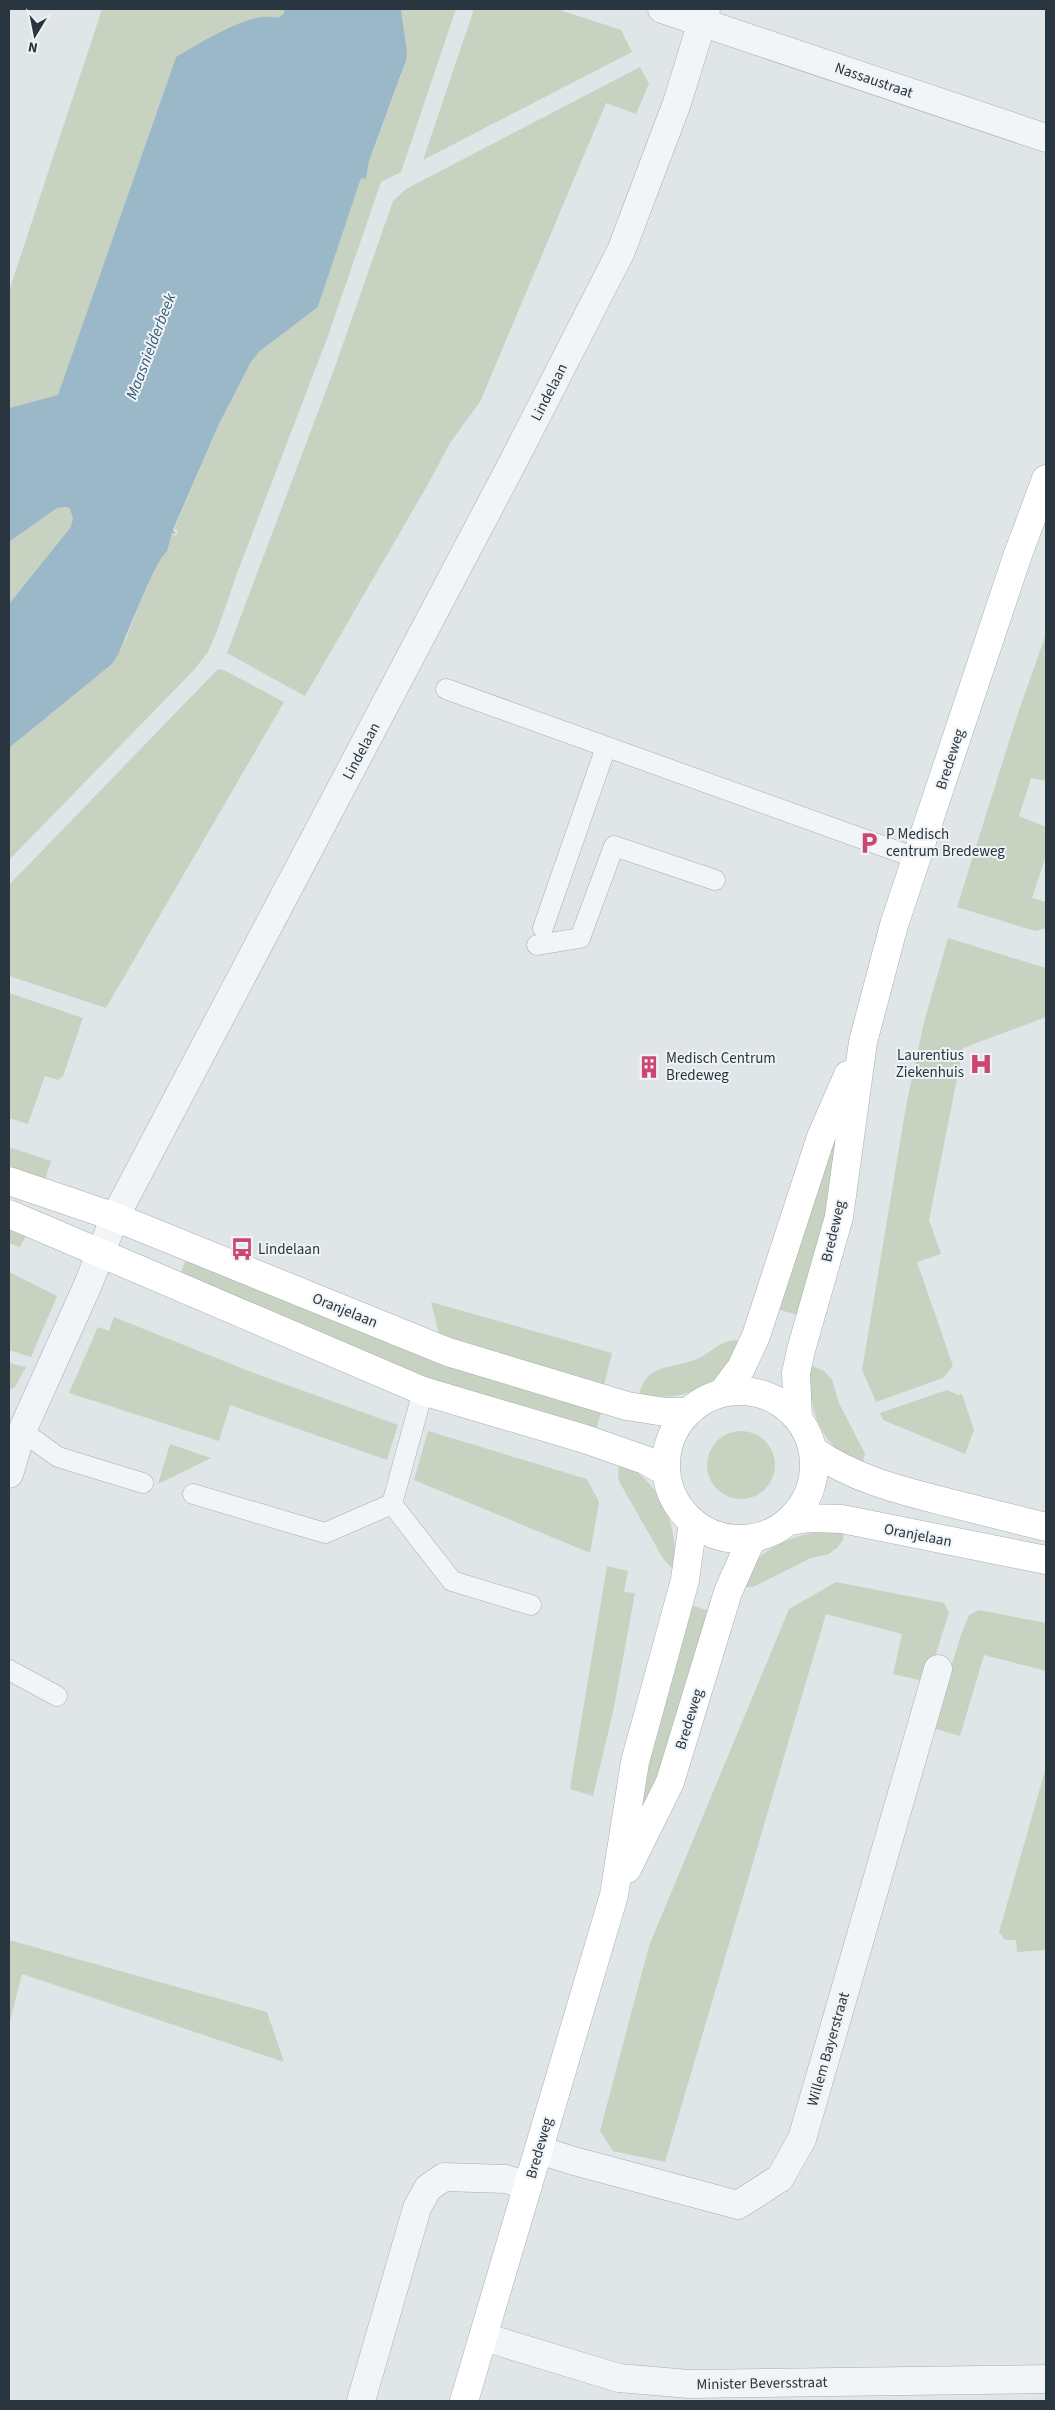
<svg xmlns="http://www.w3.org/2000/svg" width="1055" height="2410" font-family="'Source Sans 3',sans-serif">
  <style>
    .green { fill: #c8d2c1 }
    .water { fill: #9bb8c8 }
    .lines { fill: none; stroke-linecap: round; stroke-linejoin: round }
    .lane-casing { stroke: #a5adb2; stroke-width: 21 }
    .street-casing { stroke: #a5adb2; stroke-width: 29 }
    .secondary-casing { stroke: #a5adb2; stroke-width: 29 }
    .lane { stroke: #f2f5f7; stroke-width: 20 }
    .street { stroke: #f2f5f7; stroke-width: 28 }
    .secondary { stroke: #fff; stroke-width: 28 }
    .labels { text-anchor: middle; stroke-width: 4; stroke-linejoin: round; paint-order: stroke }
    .street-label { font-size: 15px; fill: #29353f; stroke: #eff3f6 }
    .poi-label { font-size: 15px; fill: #29353f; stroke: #eff3f6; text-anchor: start }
    .water-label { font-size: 16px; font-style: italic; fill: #345a72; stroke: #eff3f6 }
  </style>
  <rect width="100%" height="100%" fill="#e0e5e8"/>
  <path class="green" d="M102,9H284V13L280,17H261L245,23L210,38L176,57L58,396L9,408V291Z
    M401,9H456L401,172L381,182L328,336L239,568L217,631L208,652L194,670L9,860V748L112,664L126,639L145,589L162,554L167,552L172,534L176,536L178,531L174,529L219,424L251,362L260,351L318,307L361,177L366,179L369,161L405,65L406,49Z
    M474,9H557L621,30L632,52L423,160Z
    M640,67L649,84L636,114L606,103L480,402L450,443L427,486L305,696L227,653L336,364L393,201L406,189Z
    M66,507L70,509L73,519L70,528L9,604V542L57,508Z
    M1046,634V781L1031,778L1019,816L1046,827V855L1032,898L1046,902V928L1035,931L957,907L1018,713Z
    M218,669L224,670L284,702L106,1008L9,976V885Z
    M948,938L1046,968V1017L963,1048L929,1220L941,1254L917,1262L953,1366L943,1378L876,1402L862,1370L906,1106L924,1022Z
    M9,993L83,1018L63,1076L58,1080L45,1076L28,1124L9,1118Z
    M837,1123L841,1126L831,1205L797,1315L777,1309Z
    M9,1147L51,1161L45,1180L9,1169Z
    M9,1225L28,1232L20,1247L9,1243Z
    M187,1257L440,1363L601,1413L596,1430L427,1378L180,1275Z
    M9,1272L57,1296L31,1357L9,1350Z
    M431,1302L612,1353L604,1385L439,1334Z
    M114,1317L254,1373L398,1425L387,1460L230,1405L219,1441L69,1393L98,1327L109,1331Z
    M734,1340L742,1342C735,1353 729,1367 720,1375C699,1396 666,1400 639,1395C647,1362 671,1370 697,1359C711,1353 718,1342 734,1340Z
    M9,1363L26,1367L15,1387L9,1390Z
    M810,1365L824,1371L832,1380L839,1403L865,1454L862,1466C820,1446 807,1410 810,1365Z
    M947,1390L958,1395L962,1394L974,1430L965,1454L883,1420L880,1413Z
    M428,1431L587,1479L599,1502L590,1553L414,1480Z
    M707 1465a34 34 0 1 1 68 0a34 34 0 1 1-68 0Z
    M170,1444L211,1458L158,1484Z
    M619,1463C628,1465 638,1472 645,1479C669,1504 677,1533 674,1567L672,1568L664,1560L620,1483L618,1476Z
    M819,1532H844L843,1540L837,1548L829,1554L811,1558L753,1587H743C745,1582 747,1574 750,1569C763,1547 795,1535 819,1532Z
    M607,1566L628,1571L624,1592L635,1593L613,1712L593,1796L570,1789Z
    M836,1582L944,1603L949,1613L927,1682L893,1674L902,1634L826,1614L665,2162L613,2151L600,2131L649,1946L789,1609Z
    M690,1605L710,1611L667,1765L639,1833L629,1829Z
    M979,1610L1046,1623V1671L984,1655L960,1736L932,1728L962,1632L969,1615Z
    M1046,1767V1950L1017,1952L1016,1940H1005L999,1932Z
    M9,1940L267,2012L284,2062L22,1974L9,2025Z"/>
  <path class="water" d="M284,9H401L407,53L406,61L369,161L366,179L361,178L318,307L260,351L251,362L219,424L173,530L176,534L172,533L167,552C156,557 127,636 119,653L112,664L9,748V604L70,528L73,519L70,509L66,507L57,508L9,542V408L58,395L176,57C200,43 234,22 261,17C267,16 274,18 280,17L284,13Z"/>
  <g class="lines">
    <defs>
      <path id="lane" d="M446,689L916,858
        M543,928L606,747
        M537,945L580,938L614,846L715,880
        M22,1431L58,1457L143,1483
        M193,1494L325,1533L392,1504
        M392,1504L452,1581L531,1605
        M392,1504L423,1391
        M9,1670L57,1696"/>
      <path id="street" d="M662,9L1046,138
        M9,1474L22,1431L87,1287L115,1217L513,462L621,251L677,103L706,9
        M539,2150L574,2161L738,2205L780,2178L802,2139L938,1669
        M484,2337L619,2378L689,2384L1046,2379
        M361,2401L417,2208L428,2188L444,2177L506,2179L528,2186"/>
      <path id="secondary" d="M9,1181L115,1217L448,1352L627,1406L665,1412H688
        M9,1214L423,1391L585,1439L645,1460L666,1472
        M666 1465a74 74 0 1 1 148 0a74 74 0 1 1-148 0Z
        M722,1393L741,1368L756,1336L821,1137L848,1075
        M798,1418L796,1373L801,1350L839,1217L863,1042L894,925L1017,557L1046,479
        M814,1451C854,1479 899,1490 946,1502C979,1510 1013,1519 1046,1527
        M790,1521L809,1518L842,1519L1046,1560
        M627,1869L670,1782L728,1592L752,1538
        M464,2401L614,1895L635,1762L685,1580L693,1522"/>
    </defs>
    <use href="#lane" class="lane-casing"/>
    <use href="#street" class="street-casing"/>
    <use href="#secondary" class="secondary-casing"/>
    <use href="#lane" class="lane"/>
    <use href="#street" class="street"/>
    <use href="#secondary" class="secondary"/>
  </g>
  <defs>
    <symbol id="parking-bare" viewBox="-9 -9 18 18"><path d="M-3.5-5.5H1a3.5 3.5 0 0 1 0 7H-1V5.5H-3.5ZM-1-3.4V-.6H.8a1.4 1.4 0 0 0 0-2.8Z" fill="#cb4772" stroke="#eff3f6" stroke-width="2.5" paint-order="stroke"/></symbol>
    <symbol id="hospital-bare" viewBox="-9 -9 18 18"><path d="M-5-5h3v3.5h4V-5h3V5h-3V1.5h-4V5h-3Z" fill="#cb4772" stroke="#eff3f6" stroke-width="2.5" paint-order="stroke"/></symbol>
    <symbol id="building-bare" viewBox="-9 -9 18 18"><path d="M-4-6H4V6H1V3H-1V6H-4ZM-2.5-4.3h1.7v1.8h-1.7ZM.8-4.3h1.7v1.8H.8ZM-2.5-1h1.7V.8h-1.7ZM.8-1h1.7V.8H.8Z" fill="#cb4772" stroke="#eff3f6" stroke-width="2.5" paint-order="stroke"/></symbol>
    <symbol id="bus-bare" viewBox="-9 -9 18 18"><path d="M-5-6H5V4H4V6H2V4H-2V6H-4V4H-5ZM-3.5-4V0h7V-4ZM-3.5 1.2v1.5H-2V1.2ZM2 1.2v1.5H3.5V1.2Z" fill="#cb4772" stroke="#eff3f6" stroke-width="2.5" paint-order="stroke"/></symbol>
  </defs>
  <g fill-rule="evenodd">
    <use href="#parking-bare" x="853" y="827" width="32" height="32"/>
    <use href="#hospital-bare" x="965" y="1048" width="32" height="32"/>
    <use href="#building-bare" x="633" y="1051" width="32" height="32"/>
    <use href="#bus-bare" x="226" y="1233" width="32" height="32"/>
  </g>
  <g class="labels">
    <g class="street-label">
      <text transform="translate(874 80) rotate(19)" y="5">Nassaustraat</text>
      <text transform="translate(549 392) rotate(-63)" y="5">Lindelaan</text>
      <text transform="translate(361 751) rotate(-62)" y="5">Lindelaan</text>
      <text transform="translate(950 759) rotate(-72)" y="5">Bredeweg</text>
      <text transform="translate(833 1231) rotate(-77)" y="5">Bredeweg</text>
      <text transform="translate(345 1310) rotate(22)" y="5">Oranjelaan</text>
      <text transform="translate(918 1535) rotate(11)" y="5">Oranjelaan</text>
      <text transform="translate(689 1719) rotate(-73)" y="5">Bredeweg</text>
      <text transform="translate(828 2049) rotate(-74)" y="5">Willem Bayerstraat</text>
      <text transform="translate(539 2148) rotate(-74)" y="5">Bredeweg</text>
      <text transform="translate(762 2383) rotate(-1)" y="5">Minister Beversstraat</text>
    </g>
    <g class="poi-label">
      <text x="886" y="839">P Medisch<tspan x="886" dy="17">centrum Bredeweg</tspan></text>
      <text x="964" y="1060" text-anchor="end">Laurentius<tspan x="964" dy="17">Ziekenhuis</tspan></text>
      <text x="666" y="1063">Medisch Centrum<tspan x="666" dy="17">Bredeweg</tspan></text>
      <text x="258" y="1254">Lindelaan</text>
    </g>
    <g class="water-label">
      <text transform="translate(150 346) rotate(-69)" y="6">Maasnielderbeek</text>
    </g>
  </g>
  <rect width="1055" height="2410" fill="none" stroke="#29353f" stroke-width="20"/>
  <g transform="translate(35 35) rotate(190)" stroke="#eff3f6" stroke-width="4" paint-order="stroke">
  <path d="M0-4L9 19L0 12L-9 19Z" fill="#29353f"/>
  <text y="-8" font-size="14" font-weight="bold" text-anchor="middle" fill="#29353f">N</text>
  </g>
</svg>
